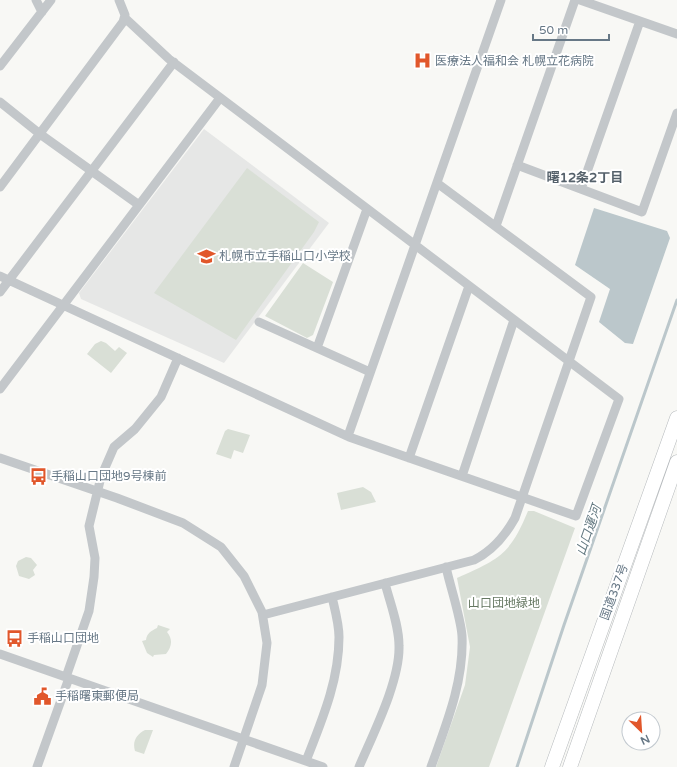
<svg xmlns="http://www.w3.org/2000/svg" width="677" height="767" font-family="'Varela Round','Noto Sans JP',sans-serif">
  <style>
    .built { fill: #e6e7e6 }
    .green { fill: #d9dfd6 }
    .water { fill: #bbc7cb }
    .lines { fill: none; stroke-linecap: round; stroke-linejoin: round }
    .stream { stroke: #bbc7cb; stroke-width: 3 }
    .trunk-casing { stroke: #b6babd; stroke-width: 15 }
    .minor { stroke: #c3c7ca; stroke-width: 9 }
    .trunk { stroke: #fff; stroke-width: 14 }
    .labels { text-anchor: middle; stroke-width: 4; stroke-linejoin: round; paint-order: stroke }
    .poi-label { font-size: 12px; fill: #677886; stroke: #fff; text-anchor: start }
    .street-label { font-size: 12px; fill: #677886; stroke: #fff }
    .park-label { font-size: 12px; fill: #667862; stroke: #fff }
    .neighbourhood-label { font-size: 13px; font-weight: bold; fill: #55616b; stroke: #fff }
    .water-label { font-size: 13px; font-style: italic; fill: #637981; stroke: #fff }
  </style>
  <rect width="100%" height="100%" fill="#f8f8f5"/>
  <path class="built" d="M204,129L329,223L224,363L81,299L79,293Z"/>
  <path class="green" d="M247,168L319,222L314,232L236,340L154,293Z
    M303,263L333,282L313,335L307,338L265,316Z
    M101,341L106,343L115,351L119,347L127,353L111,373L87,354L95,344Z
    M228,429L250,435L243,453L234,450L231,459L216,454L225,431Z
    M363,487L371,492L376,502L341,510L337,493Z
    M528,511H534L575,528L489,767H436L465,685L470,647L457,578C499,559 510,555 528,511Z
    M26,557L31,558L37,565L33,570L35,575L29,579L19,576L16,566L18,561Z
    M158,625L170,629L167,632C173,639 172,647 166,654L154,655L153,657L147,653L142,641L146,640C147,633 151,631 157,628Z
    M145,730H153L144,754L135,751C132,741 137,734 145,730Z"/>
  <path class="water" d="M594,208L667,231L670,238L633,344L625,343L599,322L610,289L575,265Z"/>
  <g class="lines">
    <path class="stream" d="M517,767L564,625L677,300"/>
    <defs>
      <path id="trunk" d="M552,767L677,418
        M570,767L677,462"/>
    </defs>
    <use href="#trunk" class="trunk-casing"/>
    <path class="minor" d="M36,0L42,12
      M580,0L677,34
      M0,66L51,0
      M0,102L40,134L139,205
      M517,165L642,212L677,113
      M0,187L123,22L125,15L119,0
      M581,189L640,21
      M496,226L575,0
      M0,276L349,437L576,516L619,399L169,59L125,18
      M0,292L174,62
      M259,322L370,372
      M317,348L367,209
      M0,389L220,98
      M348,436L501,0
      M0,458L117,498L183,523L221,547L244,576L262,612L267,643L262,685L234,767
      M409,458L469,286
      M462,476L514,320
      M263,615L474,560C492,551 505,536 515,518L591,297L437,183
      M0,654L323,767
      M66,677L89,611L94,577L95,558L89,526L101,477L114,447L135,429L161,397L178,358
      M306,761C322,720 339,681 339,637C339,624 335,610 332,597
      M37,767L69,678
      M359,767C373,734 400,681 399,646C399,625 390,603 385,583
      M431,767C446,725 464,682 462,636C461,618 450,586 446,567"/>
    <use href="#trunk" class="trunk"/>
  </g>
  <defs>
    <symbol id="hospital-bare" viewBox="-9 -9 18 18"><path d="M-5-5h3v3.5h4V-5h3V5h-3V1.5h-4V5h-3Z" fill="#e1572b" stroke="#fff" stroke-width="2.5" paint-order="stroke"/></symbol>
    <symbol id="school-bare" viewBox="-9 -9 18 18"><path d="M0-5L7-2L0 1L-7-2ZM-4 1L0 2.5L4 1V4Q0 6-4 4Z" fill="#e1572b" stroke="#fff" stroke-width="2.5" paint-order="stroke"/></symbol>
    <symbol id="bus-bare" viewBox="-9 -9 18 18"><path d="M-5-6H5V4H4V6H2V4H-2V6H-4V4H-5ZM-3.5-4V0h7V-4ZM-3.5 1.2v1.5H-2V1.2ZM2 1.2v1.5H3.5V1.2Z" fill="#e1572b" stroke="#fff" stroke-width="2.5" paint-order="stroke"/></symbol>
    <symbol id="civic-bare" viewBox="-9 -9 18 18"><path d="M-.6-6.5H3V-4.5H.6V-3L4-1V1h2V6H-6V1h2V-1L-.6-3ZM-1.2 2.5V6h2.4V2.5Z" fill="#e1572b" stroke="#fff" stroke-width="2.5" paint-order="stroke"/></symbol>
  </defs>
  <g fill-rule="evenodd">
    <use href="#hospital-bare" x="410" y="48" width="25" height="25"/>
    <use href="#school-bare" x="194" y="244" width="25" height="25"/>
    <use href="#bus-bare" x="26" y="464" width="25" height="25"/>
    <use href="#bus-bare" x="2" y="626" width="25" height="25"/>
    <use href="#civic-bare" x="30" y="684" width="25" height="25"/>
  </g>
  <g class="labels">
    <g class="poi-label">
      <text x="435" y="65">医療法人福和会 札幌立花病院</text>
      <text x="219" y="260">札幌市立手稲山口小学校</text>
      <text x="51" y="480">手稲山口団地9号棟前</text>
      <text x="27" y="642">手稲山口団地</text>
      <text x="55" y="700">手稲曙東郵便局</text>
    </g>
    <g class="street-label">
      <text transform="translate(614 592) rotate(-70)" y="4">国道337号</text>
    </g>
    <g class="park-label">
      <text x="504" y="607">山口団地緑地</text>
    </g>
    <g class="neighbourhood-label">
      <text x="585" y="182">曙12条2丁目</text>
    </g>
    <g class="water-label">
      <text transform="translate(588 530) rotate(-71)" y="5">山口運河</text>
    </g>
  </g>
  <g transform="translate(641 731) rotate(155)"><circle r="19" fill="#ffffff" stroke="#c2c9cf"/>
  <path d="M0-3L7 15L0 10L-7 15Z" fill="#e1572b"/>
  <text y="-6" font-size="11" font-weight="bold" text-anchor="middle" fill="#677886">N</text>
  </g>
  <path d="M533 34v6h76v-6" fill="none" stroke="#677886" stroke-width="2"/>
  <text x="539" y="34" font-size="12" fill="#677886" stroke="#ffffff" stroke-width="3" paint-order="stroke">50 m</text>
</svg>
